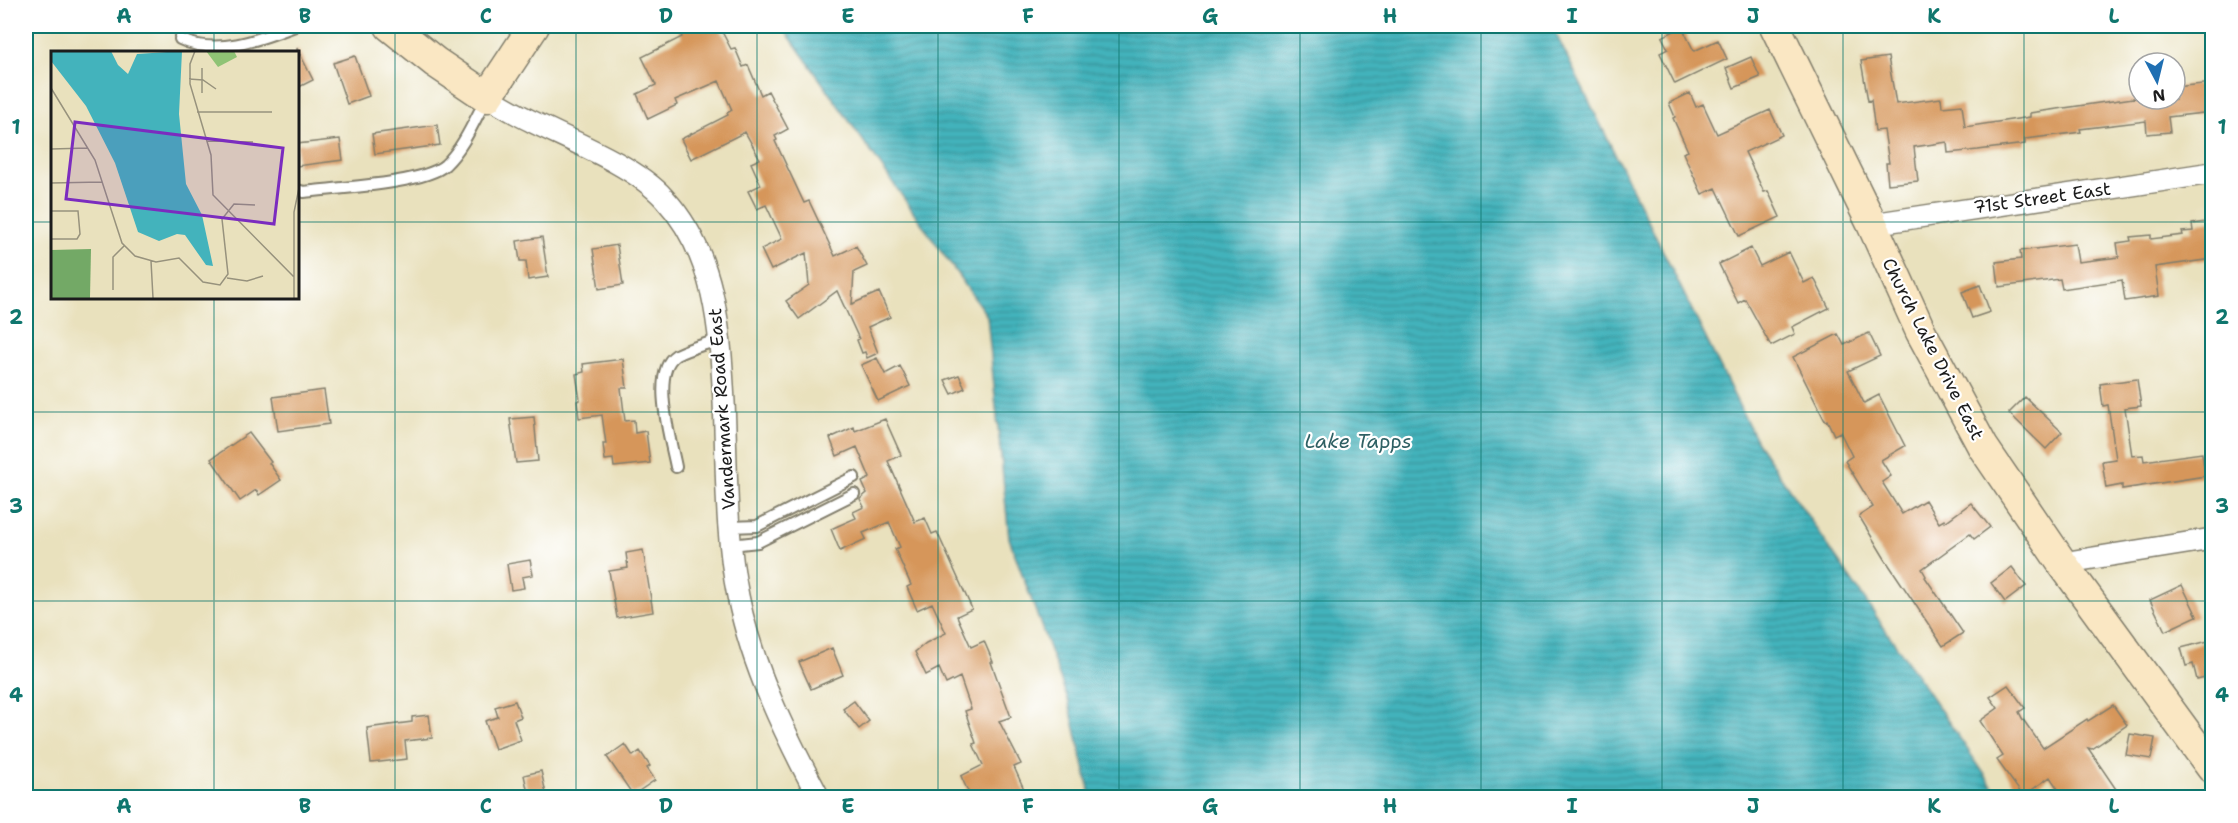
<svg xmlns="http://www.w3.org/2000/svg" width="2238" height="823" font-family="'Shantell Sans',sans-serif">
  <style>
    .water { fill: url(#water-rules); stroke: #30686c; stroke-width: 1.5 }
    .building { fill: #d6965a }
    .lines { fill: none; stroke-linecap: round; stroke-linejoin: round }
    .lane-casing { stroke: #827e6c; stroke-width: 14 }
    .street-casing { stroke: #827e6c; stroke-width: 24 }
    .secondary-casing { stroke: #827e6c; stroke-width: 33 }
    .lane { stroke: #fff; stroke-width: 10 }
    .street { stroke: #fff; stroke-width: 21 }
    .secondary { stroke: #fae7c3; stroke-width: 30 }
    .grid { fill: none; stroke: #0f766e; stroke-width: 1.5; stroke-opacity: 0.55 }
    .labels { text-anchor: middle; stroke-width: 4.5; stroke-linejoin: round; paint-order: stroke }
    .street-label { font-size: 18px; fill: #1c1c1c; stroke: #fff }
    .water-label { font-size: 20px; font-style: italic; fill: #2e6064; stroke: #fff }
    .inset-road { fill: none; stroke: #97927d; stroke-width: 1.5 }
    .view { fill: #7b2cbf; fill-opacity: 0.15; stroke: #7b2cbf; stroke-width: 3 }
    .inset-edge { fill: none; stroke: #1c1c1c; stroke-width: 3 }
    .neatline { fill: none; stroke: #0f766e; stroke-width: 2 }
    .grid-label { font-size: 20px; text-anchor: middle; font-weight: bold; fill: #0f766e }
  </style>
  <defs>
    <pattern id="water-rules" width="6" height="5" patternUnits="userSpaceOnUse" patternTransform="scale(1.5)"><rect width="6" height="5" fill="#43b3bc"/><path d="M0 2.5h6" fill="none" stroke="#379198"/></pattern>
  </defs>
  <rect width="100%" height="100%" fill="#fff"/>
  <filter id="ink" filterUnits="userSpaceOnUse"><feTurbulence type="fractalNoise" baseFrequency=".0167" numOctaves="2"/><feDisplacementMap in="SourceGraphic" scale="12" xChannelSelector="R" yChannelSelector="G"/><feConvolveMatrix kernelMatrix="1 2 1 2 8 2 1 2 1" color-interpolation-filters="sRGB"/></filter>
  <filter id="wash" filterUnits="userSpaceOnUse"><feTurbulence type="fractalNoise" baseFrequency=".008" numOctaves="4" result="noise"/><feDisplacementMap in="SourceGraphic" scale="24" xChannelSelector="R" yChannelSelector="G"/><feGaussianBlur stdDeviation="1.35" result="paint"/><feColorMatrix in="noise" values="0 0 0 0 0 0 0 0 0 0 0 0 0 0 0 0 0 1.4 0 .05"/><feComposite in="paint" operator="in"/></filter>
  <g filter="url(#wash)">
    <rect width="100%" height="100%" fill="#e9e1bd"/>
    <path class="water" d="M782,26H1552L1757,442L2000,797H1091L1069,703L1009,538L987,316Z"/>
    <g id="blocks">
      <path class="building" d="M676,26H719L731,49L735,48L743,67L748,65L761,95L768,91L788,129L775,136L777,140L775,141L804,203L809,201L835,256L856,246L867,266L854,272L852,304L879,292L890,317L868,327L878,353L867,358L865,352L862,353L857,340L859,339L837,291L799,319L786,301L809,285L806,253L771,270L761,249L782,239L766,205L757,209L748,191L761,185L751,163L760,159L745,132L691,159L681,139L728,115L727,113L732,110L719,81L675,100L677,105L648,119L637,94L656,85L642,57L682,37Z
        M1682,27L1694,51L1718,40L1727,59L1675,84L1660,53L1668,49L1662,37Z
        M297,48L313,80L297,88Z
        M355,56L369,96L347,104L333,63Z
        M1751,57L1760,77L1734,88L1726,68Z
        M1888,57L1896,104L1941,98L1942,107L1962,105L1965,127L2030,117V113L2133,98L2175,99V87L2212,83V112L2168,117L2170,132L2147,134L2146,121L2080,129L2081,132L2025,139V144L1978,150L1948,153L1947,142L1914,147L1918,181L1888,184L1886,163H1889L1884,130L1875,131L1871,100L1868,101L1861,61Z
        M1690,93L1696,107L1703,104L1717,134L1770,110L1782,135L1745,152L1764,192L1768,191L1780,217L1739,236L1716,188L1702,194L1683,153L1688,151L1673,118L1675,117L1669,103Z
        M437,125L440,145L375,154L372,134Z
        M340,139L343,160L297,166V144Z
        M2212,221V259L2155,267L2159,296L2125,301L2122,280L2062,289L2060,279L1999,287L1996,262L2021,259L2020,251L2075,244L2078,262L2119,257L2117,243L2131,241L2130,237L2151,235V239L2183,235L2182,232L2193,231L2192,224Z
        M542,237L548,277L528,280L526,261H520L517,241Z
        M617,245L623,285L599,289L593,249Z
        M1751,248L1760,266L1789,252L1804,283L1814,278L1829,308L1792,327L1795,334L1771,346L1745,299L1738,303L1719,264Z
        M1980,285L1990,312L1972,318L1962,292Z
        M1869,333L1880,356L1848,371L1864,403L1879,395L1905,446L1881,460L1891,476L1882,482L1902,514L1925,500L1939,523L1944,520L1945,522L1971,503L1990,527L1974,539L1970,534L1922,569L1926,576L1925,577L1963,633L1943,646L1885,559L1859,516L1873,507L1845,461L1852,456L1840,432L1834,435L1827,420L1825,421L1793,357L1838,334L1844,345Z
        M877,358L885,374L900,366L910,386L878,401L861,365Z
        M623,359L627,388H621L625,421L634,420L635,433L646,431L650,463L614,467L613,459L605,460L603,444H606L602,415L579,418L577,401L580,400L576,374L584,372L583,364Z
        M959,375L965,388L952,394L945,380Z
        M2137,379L2141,406L2125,408L2132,456L2143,455L2144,461L2202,453L2205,476L2122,489V485L2106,488L2102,461L2116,459L2108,405L2103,406L2100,384Z
        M324,390L329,424L278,431L273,397Z
        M2025,397L2062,432L2046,449L2009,413Z
        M534,417L538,461L516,463L510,419Z
        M885,419L901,455L888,461L915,522L925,518L932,534L937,532L972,609L957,616L971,647L984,641L993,662H991L1011,717L999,721L1021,764L1014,767L1028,798H971L961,776L983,765L973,744L976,743L965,711L971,709L960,677L946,684L939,668L926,675L915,652L926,643L946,633L932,603L917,610L907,587L911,585L895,549L900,547L889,522L863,533L866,539L840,551L831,529L856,518L853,512L864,507L860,499L867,493L862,482L870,478L857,447L837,456L830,438L854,427L855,431Z
        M249,433L271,462L269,463L281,480L259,495L256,490L240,501L211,459Z
        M643,550L653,612L617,618L609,571L628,568L626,553Z
        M530,560L533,575L522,577L524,588L511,590L507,564Z
        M2012,567L2026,586L2005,602L1991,583Z
        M2182,585L2197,616L2165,631L2150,600Z
        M2212,640V676L2197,680L2193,664L2186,666L2181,648Z
        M832,648L843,675L811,689L799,662Z
        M2008,685L2025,708L2019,712L2022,718L2043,748L2087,719L2088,721L2113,705L2127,725L2092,749L2088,748L2122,798H2064L2050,777L2023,796L1997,760L2003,756L1980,721L1998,708L1990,697Z
        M515,701L521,717L514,720L521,740L495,749L485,721L498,717L495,707Z
        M854,701L869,721L859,729L843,709Z
        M429,715L432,738L405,741L407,759L371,763L367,728L412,722V717Z
        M2130,734L2155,738L2151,759L2126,755Z
        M625,744L633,756L640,751L650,766L647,768L655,780L633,795L607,757Z
        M541,771L547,798H529L524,775Z"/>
    </g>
  </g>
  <g filter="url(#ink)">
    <use href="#blocks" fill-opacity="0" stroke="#827e6c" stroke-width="1.5"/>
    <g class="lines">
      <defs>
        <path id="lane" d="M180,39C216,57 261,39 295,26
          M297,190L304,192C335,188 424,184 445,165C464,147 475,119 487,97
          M676,467C671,441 650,372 676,355C689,348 707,344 720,339
          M730,527L757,526L854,477
          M731,545L758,542L854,494"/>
        <path id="street" d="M487,97C502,105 516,114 531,121C571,141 634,165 664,198C716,254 720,329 724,402C727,466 725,533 738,596C752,667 785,734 819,798
          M1872,224L2212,173
          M2062,563L2212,539"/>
        <path id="secondary" d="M390,26L435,62L487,97L534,26
          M1775,26L1872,224L1921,332L1983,447L2062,563L2212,768"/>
      </defs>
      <use href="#lane" class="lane-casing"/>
      <use href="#street" class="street-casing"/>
      <use href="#secondary" class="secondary-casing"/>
      <use href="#lane" class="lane"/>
      <use href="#street" class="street"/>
      <use href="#secondary" class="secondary"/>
    </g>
  </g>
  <path class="grid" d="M214,26V52M395,26V798M576,26V798M757,26V798M938,26V798M1119,26V798M1300,26V798M1481,26V798M1662,26V798M1843,26V798M2024,26V798M26,222H52M297,222H2212M214,297V798M26,412H2212M26,601H2212"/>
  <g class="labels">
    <g class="street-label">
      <text transform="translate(2042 198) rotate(-8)" y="6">71st Street East</text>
      <text transform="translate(1933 349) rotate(63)" y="6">Church Lake Drive East</text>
      <text transform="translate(722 409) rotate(-94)" y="6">Vandermark Road East</text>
    </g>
    <g class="water-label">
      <text x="1358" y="448">Lake Tapps</text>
    </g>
  </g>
  <g transform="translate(51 51)">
    <rect width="248" height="248" fill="#e9e1bd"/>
    <path d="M40,198L39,247H0V199Z" fill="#73a966"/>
    <path d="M155,0H183L186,6L167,16Z" fill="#8fc375"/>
    <path d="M0,0H60L67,14L77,23L86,3L131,0L128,63L135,133L151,164L162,215L155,214L134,184L126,183L108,190L87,181L64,112L35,55L0,10Z" fill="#43b3bc"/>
    <path class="inset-road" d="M144,0L139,13V33L160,104L162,144L243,226M138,28L152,29L165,38M0,37L44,109L71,192L84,205L105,211L128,207L152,231L169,234L177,223L171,168L183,153L204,154M151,42V17M146,61H221M156,90L202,91M0,98L37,97M0,132L51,131M0,160H27L29,183L26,188H0M100,210L102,247M176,227L196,230L212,225M62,239V206L73,195M243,247V161L248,137"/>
    <path class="view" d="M24,71L232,97L223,173L15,148Z"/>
    <rect width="248" height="248" class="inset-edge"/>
  </g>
  <rect width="2238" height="823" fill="none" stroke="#fff" stroke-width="66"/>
  <g transform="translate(2157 81) rotate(173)"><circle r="28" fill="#ffffff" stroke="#a4a4a4" stroke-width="1.5"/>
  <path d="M0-4.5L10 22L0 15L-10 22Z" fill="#1f6fb2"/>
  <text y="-9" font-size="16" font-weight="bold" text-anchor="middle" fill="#1c1c1c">N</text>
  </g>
  <rect x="33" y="33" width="2172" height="757" class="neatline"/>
  <g class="grid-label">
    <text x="124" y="23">A</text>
    <text x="305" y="23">B</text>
    <text x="486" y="23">C</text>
    <text x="666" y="23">D</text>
    <text x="848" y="23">E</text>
    <text x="1028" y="23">F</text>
    <text x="1210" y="23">G</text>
    <text x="1390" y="23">H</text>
    <text x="1572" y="23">I</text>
    <text x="1753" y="23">J</text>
    <text x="1934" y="23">K</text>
    <text x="2114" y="23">L</text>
    <text x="16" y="134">1</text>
    <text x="2222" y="134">1</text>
    <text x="16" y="324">2</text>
    <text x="2222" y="324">2</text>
    <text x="16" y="513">3</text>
    <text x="2222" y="513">3</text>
    <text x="16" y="702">4</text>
    <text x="2222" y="702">4</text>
    <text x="124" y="813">A</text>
    <text x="305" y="813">B</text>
    <text x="486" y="813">C</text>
    <text x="666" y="813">D</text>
    <text x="848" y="813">E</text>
    <text x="1028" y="813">F</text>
    <text x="1210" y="813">G</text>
    <text x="1390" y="813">H</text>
    <text x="1572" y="813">I</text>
    <text x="1753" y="813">J</text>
    <text x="1934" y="813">K</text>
    <text x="2114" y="813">L</text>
  </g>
</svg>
